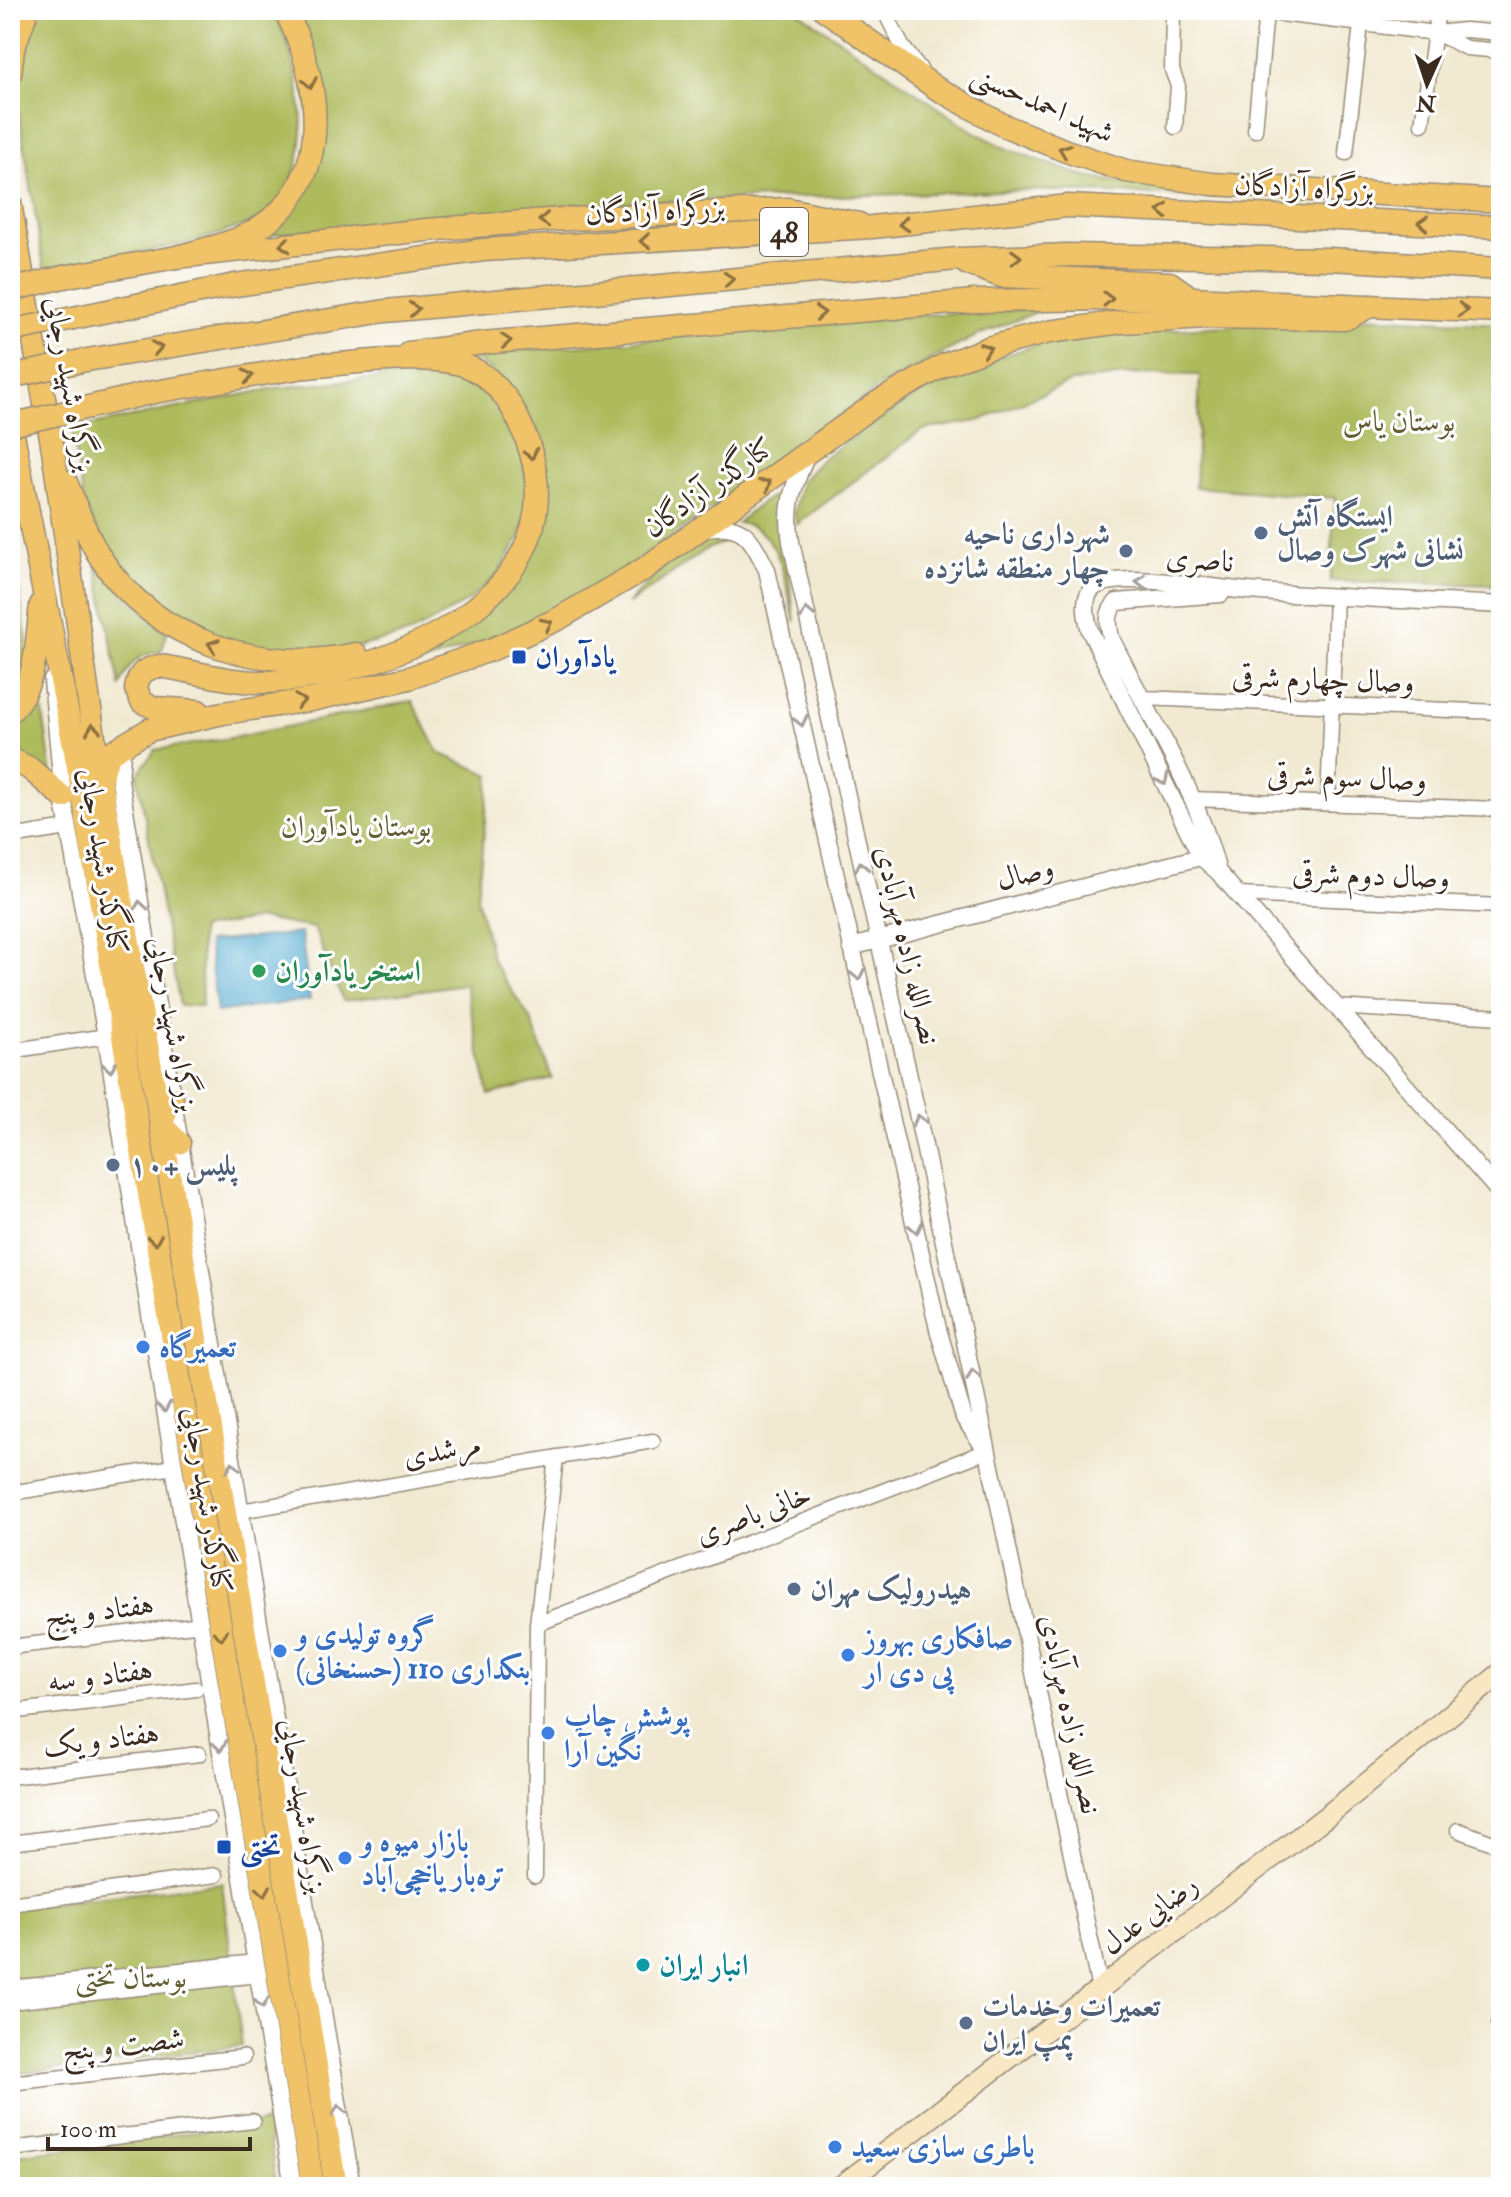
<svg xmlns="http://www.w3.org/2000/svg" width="1511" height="2197" font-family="'IM FELL Double Pica',Amiri,serif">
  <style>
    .green { fill: #aebb5d; stroke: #74723e; stroke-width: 2 }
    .water { fill: #53abd0; stroke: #476a77; stroke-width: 2 }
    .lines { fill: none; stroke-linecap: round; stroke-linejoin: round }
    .minor-casing { stroke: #968a78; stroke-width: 17 }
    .tertiary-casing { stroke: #968a78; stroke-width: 19 }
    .secondary-casing { stroke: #968a78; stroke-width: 23 }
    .primary-casing { stroke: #968a78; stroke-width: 25 }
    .trunk-casing { stroke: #968a78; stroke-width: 25 }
    .minor { stroke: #fff; stroke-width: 14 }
    .tertiary { stroke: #fff; stroke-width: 16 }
    .secondary { stroke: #f9e7c3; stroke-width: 20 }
    .primary { stroke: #f0c369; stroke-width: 22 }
    .trunk { stroke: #f0c369; stroke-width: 22 }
    .primary-bridge-casing { stroke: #968a78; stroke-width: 25; stroke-linecap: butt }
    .trunk-bridge-casing { stroke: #968a78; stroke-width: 25; stroke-linecap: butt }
    .primary-bridge { stroke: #f0c369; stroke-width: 22 }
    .trunk-bridge { stroke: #f0c369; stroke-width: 22 }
    .oneway { stroke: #8c6f40 }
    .oneway2 { stroke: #a79f9a }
    .service-dot { fill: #5c6f8a; stroke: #fff; stroke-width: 3 }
    .transit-dot { fill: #1a4fb4; stroke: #fff; stroke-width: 3 }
    .leisure-dot { fill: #2e9e5b; stroke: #fff; stroke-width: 3 }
    .shop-dot { fill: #3f7fe0; stroke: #fff; stroke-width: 3 }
    .culture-dot { fill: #0f9aa8; stroke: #fff; stroke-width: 3 }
    .labels { text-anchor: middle; stroke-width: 6; stroke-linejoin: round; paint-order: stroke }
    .shield { fill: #fff; stroke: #766a62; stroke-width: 2 }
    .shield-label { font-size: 28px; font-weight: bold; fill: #3b2a1e }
    .street-label { font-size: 30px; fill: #3b2a1e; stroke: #fff }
    .park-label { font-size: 30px; fill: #635d34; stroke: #fff }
    .service-label { font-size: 30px; font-weight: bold; fill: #4e5e75; stroke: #fff; text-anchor: start }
    .transit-label { font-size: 30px; font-weight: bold; fill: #164399; stroke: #fff; text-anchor: start }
    .leisure-label { font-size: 30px; font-weight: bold; fill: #27864d; stroke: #fff; text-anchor: start }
    .shop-label { font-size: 30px; font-weight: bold; fill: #366cbe; stroke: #fff; text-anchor: start }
    .culture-label { font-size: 30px; font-weight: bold; fill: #0d838f; stroke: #fff; text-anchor: start }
  </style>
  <rect width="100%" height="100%" fill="#fff"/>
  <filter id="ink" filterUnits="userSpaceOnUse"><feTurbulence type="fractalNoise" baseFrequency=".0125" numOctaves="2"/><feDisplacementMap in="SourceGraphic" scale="16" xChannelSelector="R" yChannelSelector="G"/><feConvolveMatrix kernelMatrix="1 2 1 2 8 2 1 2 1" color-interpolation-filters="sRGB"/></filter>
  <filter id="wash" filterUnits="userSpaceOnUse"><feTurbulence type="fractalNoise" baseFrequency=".006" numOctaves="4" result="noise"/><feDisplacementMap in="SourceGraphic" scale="32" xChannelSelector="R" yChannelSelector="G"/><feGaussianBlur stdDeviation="1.8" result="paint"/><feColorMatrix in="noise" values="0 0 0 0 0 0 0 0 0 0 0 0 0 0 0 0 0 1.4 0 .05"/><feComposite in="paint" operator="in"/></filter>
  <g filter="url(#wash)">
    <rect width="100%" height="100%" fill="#f1e9d1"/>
    <path class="green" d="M36,10H273C289,40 298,77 301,110C305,150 295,196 259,219C253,223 243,225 236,228C176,251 107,256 44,268L15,89L16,69Z
      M291,10H796L971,130L1005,148L1086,177L1216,197L1032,190L638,202L403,220L260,236L318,161Z
      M1047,308L976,336L881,385L770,467L597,588L558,609L478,644L428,661L321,684L457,632L478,619L498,602L518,578L532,554L544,514L492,371L469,355L938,314Z
      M1362,317L1501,324V585L1330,581L1335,498L1195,487L1200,375L1133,374L1071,382L978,421L922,430L797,524L794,512L801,482L823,458L935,383L968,368L1059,337Z
      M415,374L447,376L480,390L500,407L521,444L529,501L520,537L497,575L468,601L411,633L347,650L315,653L234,646L169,616L114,563L84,505L72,429L276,388Z
      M780,492L779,500L795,622C785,587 783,527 737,523L760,504Z
      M729,533L738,537L707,549L627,605C654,573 687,542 729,533Z
      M10,538L27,640L26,661L10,701Z
      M97,568L167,634L161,652C138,652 128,666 120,686Z
      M38,678L52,775L10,752V722Z
      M412,701L439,753L490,775L477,898L493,962L531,1020L552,1078L489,1095L465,984L343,1001L314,928L261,919L200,929L202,1006H180L137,775L155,750L237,737Z
      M222,1883L242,2046L10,2074V1908Z
      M268,2122L276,2187H10V2156Z"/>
    <path class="water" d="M301,933L310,1000L217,1012L208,942Z"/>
  </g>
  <g filter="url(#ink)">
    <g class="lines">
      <defs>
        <path id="minor" d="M884,10L902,46L920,69
          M1173,10L1172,70L1178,86L1175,127
          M1248,10L1436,33L1465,30L1501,33
          M1436,33L1466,48L1501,51
          M1422,124L1438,10
          M1255,130L1266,12
          M1346,153L1361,24
          M1142,698L1501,712
          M1191,799L1501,809
          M1328,802L1336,596
          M10,837L68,828
          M1238,895L1501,906
          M1336,1007L1501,1017
          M10,1051L106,1036
          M10,1493L174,1467
          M240,1511L653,1441
          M537,1624L987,1451
          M10,1647L194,1625
          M10,1712L196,1689
          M10,1777L199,1754
          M1458,1830L1501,1846
          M10,1843L208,1819
          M535,1876L537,1624L556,1457
          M10,1904L216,1875
          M10,1988L256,1962
          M10,2002L258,1975
          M1499,2024L1501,2019
          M10,2083L243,2057
          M10,2149L253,2121"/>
        <path id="tertiary" d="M807,454C793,488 785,504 791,542L919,1122L1100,1989
          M703,529C744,520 751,538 767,570L938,1329L964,1418L984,1447
          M1501,605C1417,600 1333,598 1249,591C1216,589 1123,571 1096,586C1081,595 1086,617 1090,631L1201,857L1218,872L1501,1194
          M52,680L63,797L106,1036L174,1467L293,2187
          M129,741L122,753L120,780L352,2187
          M1218,872C1197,789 1148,715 1111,638C1108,623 1106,613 1117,602L1221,594
          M851,947L1208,855"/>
        <path id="secondary" d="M840,2187L1332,1812L1501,1673"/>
        <path id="primary" d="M68,276L177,257L426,230L548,220L788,209L859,224
          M409,353L482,343L975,301L1191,298L1501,312
          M89,407L154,392L323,364
          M172,1098L161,1124L179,1143"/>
        <path id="trunk" d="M825,10L936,88L1003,125L1066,151L1126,171L1212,184L1501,201
          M10,74L13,50L27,10
          M10,203L53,450L100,779L161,1124L336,2187
          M177,257C203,249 234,244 257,229C336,180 322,82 285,10
          M966,263L1001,276L1170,283L1191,298
          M73,318L235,285L483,250L872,227L1068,206L1501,227
          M81,361L385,311L958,259L1068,255L1330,259L1501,269
          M10,419L81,782L313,2187
          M66,482C77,508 86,536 102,560C157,642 261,674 356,654
          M198,711L155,708L142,702L136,689C138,674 144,669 159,666C195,671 230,683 267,682C382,677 573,600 531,453C521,419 503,382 469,367C434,351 347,364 306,367
          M10,712C38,684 36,641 41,605
          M10,759L29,768L63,797
          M100,778L110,753L149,730L223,713L311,700L409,678L493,649L558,619L644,569L878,402L944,365L991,347L1049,332L1122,322L1206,317L1345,319L1370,306"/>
      </defs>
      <use href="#minor" class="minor-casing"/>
      <use href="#tertiary" class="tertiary-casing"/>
      <use href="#secondary" class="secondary-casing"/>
      <use href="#primary" class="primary-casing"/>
      <use href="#trunk" class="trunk-casing"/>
      <use href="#minor" class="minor"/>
      <use href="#tertiary" class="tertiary"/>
      <use href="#secondary" class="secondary"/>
      <use href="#primary" class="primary"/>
      <use href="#trunk" class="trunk"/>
      <defs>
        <path id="primary-bridge" d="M10,290L68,276
          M10,425L89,407"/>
        <path id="trunk-bridge" d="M10,331L73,318
          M10,377L81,361"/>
      </defs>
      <use href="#primary-bridge" class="primary-bridge-casing"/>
      <use href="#trunk-bridge" class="trunk-bridge-casing"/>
      <use href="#primary-bridge" class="primary-bridge"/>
      <use href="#trunk-bridge" class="trunk-bridge"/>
    </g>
    <defs><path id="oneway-chevron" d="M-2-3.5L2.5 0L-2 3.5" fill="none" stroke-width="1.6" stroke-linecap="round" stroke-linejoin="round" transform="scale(2)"/></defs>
    <g class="oneway">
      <use href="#oneway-chevron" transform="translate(310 83) rotate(79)"/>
      <use href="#oneway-chevron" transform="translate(1064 150) rotate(-159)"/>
      <use href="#oneway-chevron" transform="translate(1163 211) rotate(-177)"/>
      <use href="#oneway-chevron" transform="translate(544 220) rotate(176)"/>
      <use href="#oneway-chevron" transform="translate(1423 223) rotate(-177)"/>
      <use href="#oneway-chevron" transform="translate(904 224) rotate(174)"/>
      <use href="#oneway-chevron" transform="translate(645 241) rotate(177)"/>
      <use href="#oneway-chevron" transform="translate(285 245) rotate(174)"/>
      <use href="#oneway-chevron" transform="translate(1016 257) rotate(-2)"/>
      <use href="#oneway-chevron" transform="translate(729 279) rotate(-5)"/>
      <use href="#oneway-chevron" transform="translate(1108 299) rotate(-1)"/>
      <use href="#oneway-chevron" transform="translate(414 309) rotate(-5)"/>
      <use href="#oneway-chevron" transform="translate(1463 310) rotate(3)"/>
      <use href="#oneway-chevron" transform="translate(820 313) rotate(-4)"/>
      <use href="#oneway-chevron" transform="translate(506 341) rotate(-5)"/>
      <use href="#oneway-chevron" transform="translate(157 348) rotate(-10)"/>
      <use href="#oneway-chevron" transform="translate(986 349) rotate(-19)"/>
      <use href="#oneway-chevron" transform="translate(248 376) rotate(-9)"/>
      <use href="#oneway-chevron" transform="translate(531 454) rotate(75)"/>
      <use href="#oneway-chevron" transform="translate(766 484) rotate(-36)"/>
      <use href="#oneway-chevron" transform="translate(547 624) rotate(-25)"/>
      <use href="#oneway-chevron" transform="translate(213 645) rotate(-161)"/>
      <use href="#oneway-chevron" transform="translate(300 701) rotate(-9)"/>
      <use href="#oneway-chevron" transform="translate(93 729) rotate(-98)"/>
      <use href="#oneway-chevron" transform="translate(155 1240) rotate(81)"/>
      <use href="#oneway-chevron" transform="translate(221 1635) rotate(81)"/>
      <use href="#oneway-chevron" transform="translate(264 1891) rotate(81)"/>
    </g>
    <g class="oneway2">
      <use href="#oneway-chevron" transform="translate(1141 582) rotate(-180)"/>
      <use href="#oneway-chevron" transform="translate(807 613) rotate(-102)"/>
      <use href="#oneway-chevron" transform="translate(801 721) rotate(77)"/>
      <use href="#oneway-chevron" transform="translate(1163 780) rotate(64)"/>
      <use href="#oneway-chevron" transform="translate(861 867) rotate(-102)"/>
      <use href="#oneway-chevron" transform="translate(140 906) rotate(-99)"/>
      <use href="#oneway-chevron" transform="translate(858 975) rotate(77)"/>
      <use href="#oneway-chevron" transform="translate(110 1067) rotate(81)"/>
      <use href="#oneway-chevron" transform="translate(919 1120) rotate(-103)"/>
      <use href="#oneway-chevron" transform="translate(916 1228) rotate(78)"/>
      <use href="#oneway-chevron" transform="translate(973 1375) rotate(-102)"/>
      <use href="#oneway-chevron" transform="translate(164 1407) rotate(81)"/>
      <use href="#oneway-chevron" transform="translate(233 1467) rotate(-99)"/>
      <use href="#oneway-chevron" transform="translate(220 1746) rotate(81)"/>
      <use href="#oneway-chevron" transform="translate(262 2003) rotate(81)"/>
      <use href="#oneway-chevron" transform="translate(339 2110) rotate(-99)"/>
    </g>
  </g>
  <g class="service-dot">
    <circle cx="1261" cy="533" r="8"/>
    <circle cx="1126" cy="551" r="8"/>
    <circle cx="113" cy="1165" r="8"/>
    <circle cx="794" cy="1589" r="8"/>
    <circle cx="966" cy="2023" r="8"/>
  </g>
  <g class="transit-dot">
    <rect x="511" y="649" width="16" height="16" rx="4"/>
    <rect x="216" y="1839" width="16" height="16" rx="4"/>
  </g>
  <circle class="leisure-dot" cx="259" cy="971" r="8"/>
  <g class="shop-dot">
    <circle cx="143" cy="1347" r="8"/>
    <circle cx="280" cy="1651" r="8"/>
    <circle cx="848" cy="1655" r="8"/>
    <circle cx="548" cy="1733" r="8"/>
    <circle cx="345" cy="1858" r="8"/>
    <circle cx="835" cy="2147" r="8"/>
  </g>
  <circle class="culture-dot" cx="643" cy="1965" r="8"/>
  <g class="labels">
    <rect class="shield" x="760" y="208" width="48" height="48" rx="6"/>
    <g class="shield-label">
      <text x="784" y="242">48</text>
    </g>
    <g class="street-label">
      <text transform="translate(1043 103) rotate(24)" y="10">شهید احمدحسنی</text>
      <text transform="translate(1304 187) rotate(3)" y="10">بزرگراه آزادگان</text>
      <text transform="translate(655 210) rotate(-3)" y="10">بزرگراه آزادگان</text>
      <text transform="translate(71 384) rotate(80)" y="10">بزرگراه شهید رجایی</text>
      <text transform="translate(708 487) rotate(-35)" y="10">کنارگذر آزادگان</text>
      <text transform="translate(1200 559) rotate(5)" y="10">ناصری</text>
      <text transform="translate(1323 679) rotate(2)" y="10">وصال چهارم شرقی</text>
      <text transform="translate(1347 777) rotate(2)" y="10">وصال سوم شرقی</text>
      <text transform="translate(104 861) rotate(81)" y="10">کنارگذر شهید رجایی</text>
      <text transform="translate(1025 873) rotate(-14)" y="10">وصال</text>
      <text transform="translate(1371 875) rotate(2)" y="10">وصال دوم شرقی</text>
      <text transform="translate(908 945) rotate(77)" y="10">نصرالله زاده مهرآبادی</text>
      <text transform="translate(174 1024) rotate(80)" y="10">بزرگراه شهید رجایی</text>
      <text transform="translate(442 1450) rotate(-10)" y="10">مرشدی</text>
      <text transform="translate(208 1500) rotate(81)" y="10">کنارگذر شهید رجایی</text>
      <text transform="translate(753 1514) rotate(-21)" y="10">خانی باصری</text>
      <text transform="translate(99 1610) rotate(-7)" y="10">هفتاد و پنج</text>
      <text transform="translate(100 1675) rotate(-7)" y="10">هفتاد و سه</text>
      <text transform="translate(1071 1714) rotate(78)" y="10">نصرالله زاده مهرآبادی</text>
      <text transform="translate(101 1739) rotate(-7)" y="10">هفتاد و یک</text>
      <text transform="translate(304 1806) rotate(81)" y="10">بزرگراه شهید رجایی</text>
      <text transform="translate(1149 1914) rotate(-37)" y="10">رضایی عدل</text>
      <text transform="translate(123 2044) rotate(-6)" y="10">شصت و پنج</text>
    </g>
    <g class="park-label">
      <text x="1399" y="431">بوستان یاس</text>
      <text x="356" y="836">بوستان یادآوران</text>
      <text x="131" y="1987">بوستان تختی</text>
    </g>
    <g class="service-label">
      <text x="1277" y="526">ایستگاه آتش<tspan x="1277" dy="34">نشانی شهرک وصال</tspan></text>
      <text x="1110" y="544" text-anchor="end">شهرداری ناحیه<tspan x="1110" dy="34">چهار منطقه شانزده</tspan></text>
      <text x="129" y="1175">پلیس +۱۰</text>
      <text x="810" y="1599">هیدرولیک مهران</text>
      <text x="982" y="2016">تعمیرات وخدمات<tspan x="982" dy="34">پمپ ایران</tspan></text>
    </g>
    <g class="transit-label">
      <text x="535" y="667">یادآوران</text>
      <text x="240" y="1857">تختی</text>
    </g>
    <g class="leisure-label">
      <text x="275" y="981">استخر یادآوران</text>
    </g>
    <g class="shop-label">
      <text x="159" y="1357">تعمیرگاه</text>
      <text x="296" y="1644">گروه تولیدی و<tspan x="296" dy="34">بنکداری 110 (حسنخانی)</tspan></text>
      <text x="864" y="1648">صافکاری بهروز<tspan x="864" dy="34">پی دی ار</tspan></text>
      <text x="564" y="1726">پوشش چاپ<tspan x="564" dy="34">نگین آرا</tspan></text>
      <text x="361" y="1851">بازار میوه و<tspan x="361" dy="34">تره‌بار یاخچی‌آباد</tspan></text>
      <text x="851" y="2157">باطری سازی سعید</text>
    </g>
    <g class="culture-label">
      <text x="659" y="1975">انبار ایران</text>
    </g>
  </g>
  <rect width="1511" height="2197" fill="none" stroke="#fff" stroke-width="40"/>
  <g transform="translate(1427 84) rotate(183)" stroke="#ffffff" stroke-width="6" paint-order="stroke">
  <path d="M0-6L14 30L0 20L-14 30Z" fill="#3b2a1e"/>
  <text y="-12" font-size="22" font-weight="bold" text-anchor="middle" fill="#3b2a1e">N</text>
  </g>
  <path d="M48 2137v12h202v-12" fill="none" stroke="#3b2a1e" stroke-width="4"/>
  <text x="60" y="2137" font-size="24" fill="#3b2a1e" stroke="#ffffff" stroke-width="6" paint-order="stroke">100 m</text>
</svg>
